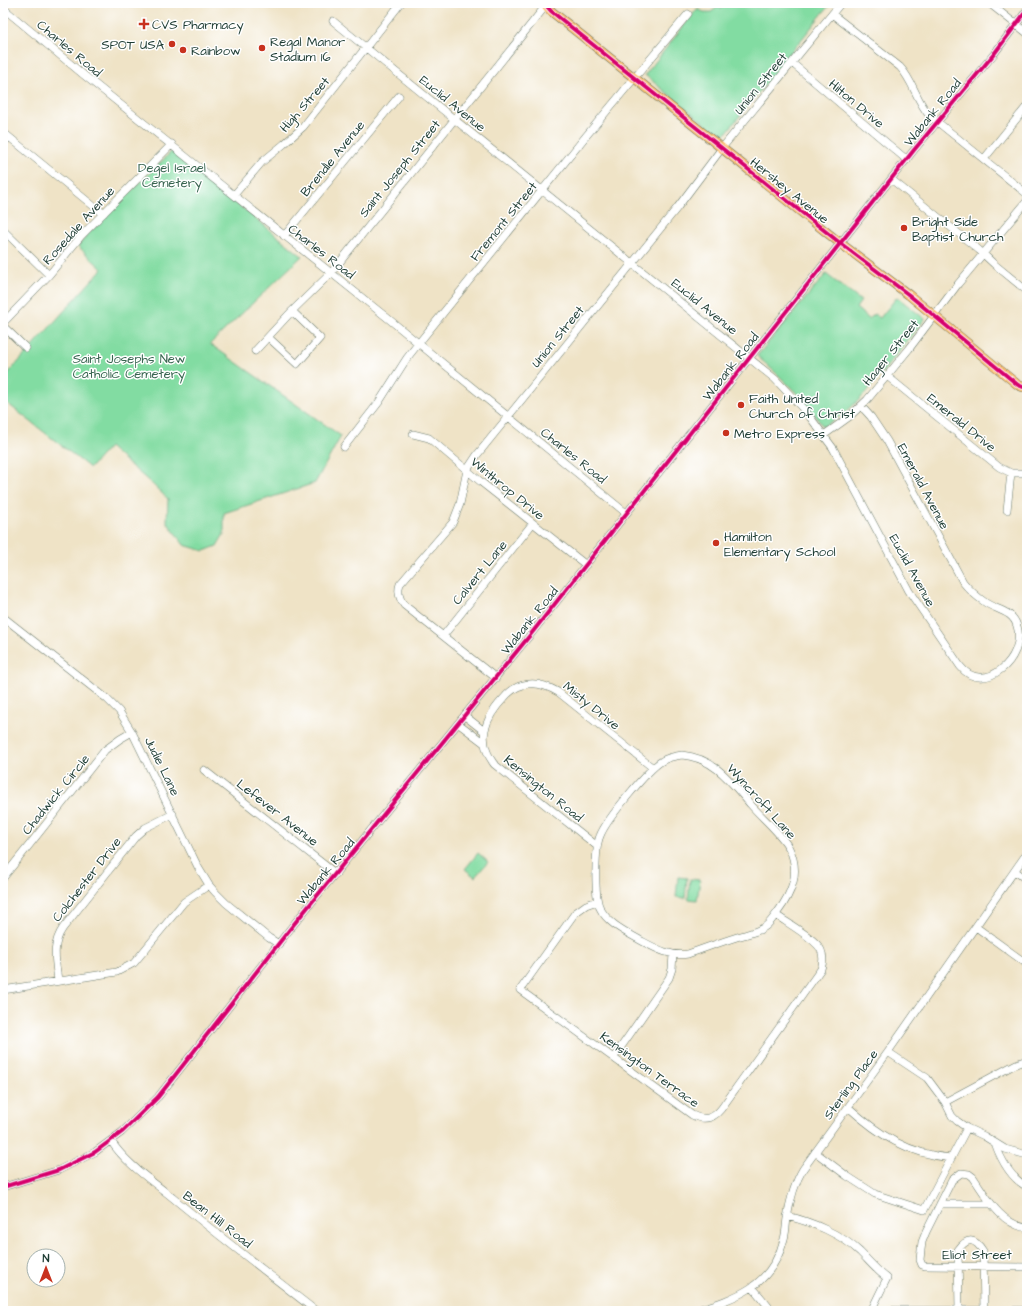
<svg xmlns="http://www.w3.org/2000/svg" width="1030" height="1314" font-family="'Architects Daughter',sans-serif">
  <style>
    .green { fill: #82dca2; stroke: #508c6b }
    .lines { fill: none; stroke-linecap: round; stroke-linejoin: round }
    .minor-casing { stroke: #687767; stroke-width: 8 }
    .major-casing { stroke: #687767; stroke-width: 10 }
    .minor { stroke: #fff; stroke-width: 7 }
    .major { stroke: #fbbd6e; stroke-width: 9 }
    .cycleway-casing { stroke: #fff; stroke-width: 6 }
    .cycleway { stroke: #d6006c; stroke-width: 4 }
    .poi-dot { fill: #c8321e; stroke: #fff; stroke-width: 1.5 }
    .labels { text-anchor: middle; stroke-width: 3; stroke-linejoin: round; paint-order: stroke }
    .poi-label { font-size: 13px; fill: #1f3d34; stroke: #fff; text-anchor: start }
    .street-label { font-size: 13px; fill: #1f3d34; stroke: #fff }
    .park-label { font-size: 13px; fill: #386550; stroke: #fff }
  </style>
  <rect width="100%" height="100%" fill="#fff"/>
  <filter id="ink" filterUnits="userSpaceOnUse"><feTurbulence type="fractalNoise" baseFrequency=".025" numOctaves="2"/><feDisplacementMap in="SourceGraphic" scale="8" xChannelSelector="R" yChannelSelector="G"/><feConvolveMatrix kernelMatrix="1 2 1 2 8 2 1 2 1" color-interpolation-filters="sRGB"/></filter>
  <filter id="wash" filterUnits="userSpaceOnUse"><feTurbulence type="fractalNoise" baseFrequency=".012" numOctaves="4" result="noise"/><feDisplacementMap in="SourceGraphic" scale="16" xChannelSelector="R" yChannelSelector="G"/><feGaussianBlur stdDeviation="0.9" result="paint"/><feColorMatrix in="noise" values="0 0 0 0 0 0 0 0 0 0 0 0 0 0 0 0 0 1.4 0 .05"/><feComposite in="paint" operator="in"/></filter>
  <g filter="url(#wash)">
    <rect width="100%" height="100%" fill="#efe3c6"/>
    <path class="green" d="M726,3H831L722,138L645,75L697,9L704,12H711L718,7L721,9Z
      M172,151L302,256L210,344L341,436L315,483L224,513V534L217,546L204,551L184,545L167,522L168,499C149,480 128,464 109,447L90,468L3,400V379L102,269L78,246L89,233Z
      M826,274L861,301L856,308L869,319L874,314L880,318L897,297L925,319L865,394L845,413L823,427C806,400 782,378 757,356Z
      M478,853L488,862L475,877L465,869Z
      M678,877L687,878L685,898L676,897Z
      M690,879L700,880L697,900L688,899Z"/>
  </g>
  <g filter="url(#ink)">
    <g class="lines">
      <defs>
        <path id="minor" d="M989,3L1027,33
          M3,8L85,76L390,320L626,513
          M832,14L900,67C914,82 916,101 930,116L1027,194
          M333,21L775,379L807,413L833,448L909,591L960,666C984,697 1027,657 1017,626C1013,611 997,610 986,603C977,597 970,591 963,582L887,441L871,417L861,406
          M792,63L907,160
          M3,132L97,209L104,213
          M3,143L9,137
          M984,159L1027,106
          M891,179L979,250L994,264L1027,291
          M234,195L262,162L284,144L303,127L401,3
          M3,230L49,275
          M284,236L399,96
          M3,323L49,275L81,236L172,144
          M3,326L26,348
          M268,337L297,364L320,338L292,311
          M255,351L292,311L331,273L548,3
          M887,376L999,467L1011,473H1027
          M413,434L429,438L481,482L586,565
          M824,435L849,417L867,400L909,349L958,284L1027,201
          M344,447L379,402L407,358L418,344L586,136L688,14
          M1007,510L1011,473
          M3,617L106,698L119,711L132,732L198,867L209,885L215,892L226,903L269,938L279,944
          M443,636L533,523
          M496,678L404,605C399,598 397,592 400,584L453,522L460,504L467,470L477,455L677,208L722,148L841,3
          M465,716L484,731
          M459,724L484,743
          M682,755C715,758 731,782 751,805C763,819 780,832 789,848C801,872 792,893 777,913C773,918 769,925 763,928C755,933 746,934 737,937C721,942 705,948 688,954C670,957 655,948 640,940C626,932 607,923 600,908C594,897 595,847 600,836C606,820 648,769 662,761C668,757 675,756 682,755Z
          M204,770L336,874
          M597,846L494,764C476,740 485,718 504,698C509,692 515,687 523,685C536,681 548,686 558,692L653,768
          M1015,871L1027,880
          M3,878L105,750L120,739L132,732
          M597,901L586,905L575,913L520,990L692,1115C704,1121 713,1119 721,1109L821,969C823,963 824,957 821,950C816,939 787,923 776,915
          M976,927L1027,964
          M58,981C56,962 51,945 63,928L136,836L145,828L173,814
          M3,990L117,972L134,963L184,902L209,885
          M888,1052L927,1078L945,1102L952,1116L957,1121L967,1128L984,1136L1005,1149L1027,1155
          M614,1057L669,978L672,969L673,954
          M945,1102L1016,1064L1027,1060
          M848,1107C879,1135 908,1154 951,1158
          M111,1141C126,1164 151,1180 173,1198C220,1237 268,1273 316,1311
          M995,1143C1001,1160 1011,1178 1027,1187
          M815,1152L847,1176L875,1194L924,1210L967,1128
          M3,1187L59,1170L95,1152L122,1132L158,1097L294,924L531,634L914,150L994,54L1027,10
          M940,1204H991
          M787,1216C812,1222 841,1234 860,1252C869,1261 877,1271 887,1278L871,1311
          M1027,1228C1000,1224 987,1197 973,1177L969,1174L961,1173L952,1180L926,1232L922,1242L921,1250L920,1260L922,1265L925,1266L1027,1267
          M753,1288L772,1311
          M894,1310H1027
          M959,1310L958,1250C967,1237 975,1238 983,1251L984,1310
          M694,1311C736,1298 772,1287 784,1239C786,1232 786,1225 787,1218C790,1200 794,1184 803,1169L888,1052L1027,853"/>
        <path id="major" d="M544,3L551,11L840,243L909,295L1018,385L1023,387H1027"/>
      </defs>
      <use href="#minor" class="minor-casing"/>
      <use href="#major" class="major-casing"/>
      <use href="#minor" class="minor"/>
      <use href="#major" class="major"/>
      <defs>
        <path id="cycleway" d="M544,3L551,11L840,243L909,295L1018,385L1023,387H1027
          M3,1187L59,1170L95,1152L122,1132L158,1097L294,924L531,634L914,150L994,54L1027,10"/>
      </defs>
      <use href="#cycleway" class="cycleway-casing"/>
      <use href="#cycleway" class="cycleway"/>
    </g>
  </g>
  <g class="poi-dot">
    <path d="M142 18h4v4h4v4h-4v4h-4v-4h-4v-4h4z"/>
    <circle cx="172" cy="44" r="4"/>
    <circle cx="262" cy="48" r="4"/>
    <circle cx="183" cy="50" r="4"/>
    <circle cx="904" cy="228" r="4"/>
    <circle cx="741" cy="405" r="4"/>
    <circle cx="726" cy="433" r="4"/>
    <circle cx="716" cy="543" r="4"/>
  </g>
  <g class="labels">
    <g class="poi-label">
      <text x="152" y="29">CVS Pharmacy</text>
      <text x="270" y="46">Regal Manor<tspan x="270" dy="15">Stadium 16</tspan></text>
      <text x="164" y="49" text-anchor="end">SPOT USA</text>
      <text x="191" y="55">Rainbow</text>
      <text x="912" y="226">Bright Side<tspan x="912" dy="15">Baptist Church</tspan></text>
      <text x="749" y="403">Faith United<tspan x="749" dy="15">Church of Christ</tspan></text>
      <text x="734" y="438">Metro Express</text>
      <text x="724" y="541">Hamilton<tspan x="724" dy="15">Elementary School</tspan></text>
    </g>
    <g class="street-label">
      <text transform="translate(70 48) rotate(40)" y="5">Charles Road</text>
      <text transform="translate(760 83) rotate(-51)" y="5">Union Street</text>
      <text transform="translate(453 103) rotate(39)" y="5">Euclid Avenue</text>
      <text transform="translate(857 103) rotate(40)" y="5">Hilton Drive</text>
      <text transform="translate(304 104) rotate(-49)" y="5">High Street</text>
      <text transform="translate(932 112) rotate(-51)" y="5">Wabank Road</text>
      <text transform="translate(332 158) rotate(-51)" y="5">Brendle Avenue</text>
      <text transform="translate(399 168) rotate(-51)" y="5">Saint Joseph Street</text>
      <text transform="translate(790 190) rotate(39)" y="5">Hershey Avenue</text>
      <text transform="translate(503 221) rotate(-51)" y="5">Fremont Street</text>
      <text transform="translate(78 225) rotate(-48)" y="5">Rosedale Avenue</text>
      <text transform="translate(322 251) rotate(38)" y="5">Charles Road</text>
      <text transform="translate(705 306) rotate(39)" y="5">Euclid Avenue</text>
      <text transform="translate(557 336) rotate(-51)" y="5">Union Street</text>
      <text transform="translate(890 352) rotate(-51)" y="5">Hager Street</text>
      <text transform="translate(730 366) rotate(-52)" y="5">Wabank Road</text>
      <text transform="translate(962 422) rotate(39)" y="5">Emerald Drive</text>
      <text transform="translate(574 455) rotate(39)" y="5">Charles Road</text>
      <text transform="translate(924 486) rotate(62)" y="5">Emerald Avenue</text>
      <text transform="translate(508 488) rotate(39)" y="5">Winthrop Drive</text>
      <text transform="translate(913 570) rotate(61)" y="5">Euclid Avenue</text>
      <text transform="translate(479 572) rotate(-51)" y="5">Calvert Lane</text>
      <text transform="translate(529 620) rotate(-51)" y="5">Wabank Road</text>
      <text transform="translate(592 705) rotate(39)" y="5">Misty Drive</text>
      <text transform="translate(163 766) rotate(64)" y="5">Judie Lane</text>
      <text transform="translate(544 788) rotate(39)" y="5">Kensington Road</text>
      <text transform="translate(55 794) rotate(-51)" y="5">Chadwick Circle</text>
      <text transform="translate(762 801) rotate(48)" y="5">Wyncroft Lane</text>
      <text transform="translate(278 812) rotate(38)" y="5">Lefever Avenue</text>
      <text transform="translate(325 871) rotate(-50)" y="5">Wabank Road</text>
      <text transform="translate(86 879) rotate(-52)" y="5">Colchester Drive</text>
      <text transform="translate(650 1069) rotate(36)" y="5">Kensington Terrace</text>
      <text transform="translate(850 1084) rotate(-54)" y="5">Sterling Place</text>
      <text transform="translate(218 1219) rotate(38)" y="5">Bean Hill Road</text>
      <text x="977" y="1259">Eliot Street</text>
    </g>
    <g class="park-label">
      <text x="172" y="172">Degel Israel<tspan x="172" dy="15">Cemetery</tspan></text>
      <text x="129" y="363">Saint Josephs New<tspan x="129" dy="15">Catholic Cemetery</tspan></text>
    </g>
  </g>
  <rect width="1030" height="1314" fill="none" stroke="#fff" stroke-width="16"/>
  <g transform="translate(46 1268)"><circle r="19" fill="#ffffff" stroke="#a5b1ae"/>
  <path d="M0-3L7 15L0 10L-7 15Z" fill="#c8321e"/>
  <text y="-6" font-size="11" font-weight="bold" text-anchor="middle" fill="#1f3d34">N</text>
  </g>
</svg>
